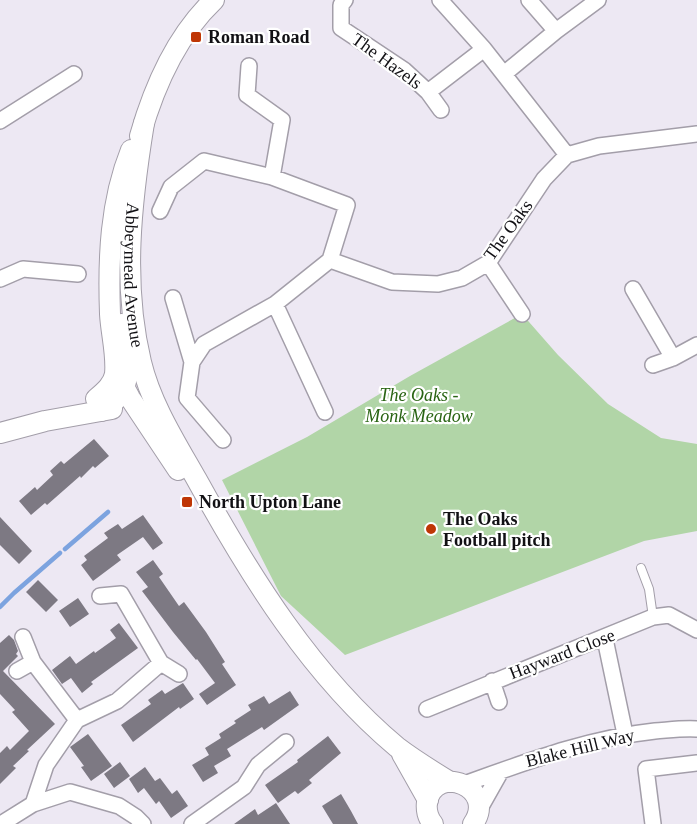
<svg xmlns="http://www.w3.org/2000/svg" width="697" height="824" font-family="Georgia,serif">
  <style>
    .green { fill: #b1d5a7 }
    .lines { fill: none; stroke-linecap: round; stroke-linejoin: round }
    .stream { stroke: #7ca3df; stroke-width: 4.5 }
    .building { fill: #7d7983 }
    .service-casing { stroke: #a39ea9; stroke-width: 10 }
    .minor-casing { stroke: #a39ea9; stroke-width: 18 }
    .tertiary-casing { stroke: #a39ea9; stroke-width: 22 }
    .service { stroke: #fff; stroke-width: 8 }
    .minor { stroke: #fff; stroke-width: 15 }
    .tertiary { stroke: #fff; stroke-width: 20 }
    .poi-dot { fill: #bf3605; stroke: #fff; stroke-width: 2 }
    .labels { text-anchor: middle; stroke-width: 4.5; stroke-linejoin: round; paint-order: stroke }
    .poi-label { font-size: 18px; font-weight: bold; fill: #111014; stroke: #fff; text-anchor: start }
    .street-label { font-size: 18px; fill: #111014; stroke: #fff }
    .park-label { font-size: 18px; font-style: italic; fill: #296413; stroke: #fff }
  </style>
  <rect width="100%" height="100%" fill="#ede8f3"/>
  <path class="green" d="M522,314L558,355L608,404L661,438L697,444V531L644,541L345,655L281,596L222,480L307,437L410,376Z"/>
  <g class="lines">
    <path class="stream" d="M65,549L108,512
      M0,607L14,593L60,553"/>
  </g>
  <path class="building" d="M94,439L109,456L95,468L93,466L81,478L80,476L47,505L45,503L31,515L19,501L35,487L37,490L53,475L50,471L61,461L64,464Z
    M143,515L163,543L153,550L143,537L117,555L121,560L93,581L81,565L87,560L84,556L108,538L104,533L118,524L122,529Z
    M0,517L32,551L19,564L0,545Z
    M153,560L163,574L159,577L179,606L184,602L206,632L225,662L222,664L236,685L207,705L199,694L215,683L197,659L196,660L173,632L142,591L148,587L136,572Z
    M38,580L58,600L46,612L26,592Z
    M78,598L89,614L70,627L59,611Z
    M119,623L138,648L91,682L93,684L82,693L71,678L62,684L52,670L70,656L76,664L94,651L95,653L116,638L110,630Z
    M9,635L14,640L18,651L16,654L18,656L3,671L55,724L27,750L29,751L13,766L16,768L0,784V753L7,746L10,750L29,731L12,712L15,710L0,694V643Z
    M183,683L194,699L180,709L179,707L133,742L121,725L151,704L148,700L162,690L165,694Z
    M290,691L299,705L264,730L262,727L227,749L231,756L214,766L218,773L203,782L192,765L209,755L205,748L221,738L219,734L236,723L234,721L251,710L248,705L264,696L269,704Z
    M88,734L112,766L91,781L81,767L84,766L70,747Z
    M328,736L341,753L309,780L312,783L298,794L295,791L278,803L265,785L298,762L297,760Z
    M120,762L130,776L114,788L104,774Z
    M145,767L155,781L160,778L172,794L177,790L188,806L171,818L159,801L156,804L144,788L138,793L129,779Z
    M341,794L351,811L358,824H333L322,806Z
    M276,803L290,824H234L255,809L258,815Z"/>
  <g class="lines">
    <defs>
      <path id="service" d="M641,568L649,589L653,617"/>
      <path id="minor" d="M345,0L341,5V28L404,70L428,92L484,49
        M556,31L598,0
        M249,66L247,95L282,120L272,177
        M504,74L556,31L529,0
        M428,92L441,110
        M0,121L74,74
        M567,155L599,146L697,134
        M160,211L171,187L204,161L272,177L347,205L330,260
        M488,263L522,314
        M0,279L23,269L78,274
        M633,289L673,358
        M173,298L192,362
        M275,304L325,412
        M653,365L673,358L697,345
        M223,440L187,398L192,362L204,344L275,304L330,260L392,282L438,284L462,278L488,263L544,179L567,155L484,49L440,0
        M23,637L33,662L77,720
        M605,639L625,734
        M161,663L179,674
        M17,671L33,662
        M492,681L499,702
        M427,709L653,617L669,615L697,630
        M464,784C526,762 589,738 655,731C669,730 683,728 697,729
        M33,804L46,765L77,720L117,701L161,663L121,594L100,596
        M479,810L501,771
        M1,824L33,804L70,792L119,806L136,817L143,824
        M192,824L244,787L258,765L286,742
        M653,824L646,769L697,763"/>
      <g id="tertiary">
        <path id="s1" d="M144,123C131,203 122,283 141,362C151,404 176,443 197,480C250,576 312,676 397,747C414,760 432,771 450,782"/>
        <path d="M140,136C154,87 177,35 214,0"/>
        <path d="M121,381L130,398L178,470"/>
        <path d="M96,399C104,392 113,385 115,374C117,355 111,333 110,314C108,259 110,202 131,150"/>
        <path d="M101,411C139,390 126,360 122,324"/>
        <path d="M0,433L45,421L112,409"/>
        <path d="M402,754L428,800"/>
        <path d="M433,824C428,818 426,810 427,802C436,762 498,788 473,824"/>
      </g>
    </defs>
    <use href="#service" class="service-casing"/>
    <use href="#minor" class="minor-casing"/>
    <use href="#tertiary" class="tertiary-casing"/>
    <use href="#service" class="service"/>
    <use href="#minor" class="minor"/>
    <use href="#tertiary" class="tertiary"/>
  </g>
  <g class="poi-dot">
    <rect x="190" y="31" width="12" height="12" rx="3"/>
    <rect x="181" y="496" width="12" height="12" rx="3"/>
    <circle cx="431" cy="529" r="6"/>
  </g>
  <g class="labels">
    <g class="poi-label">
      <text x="208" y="43">Roman Road</text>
      <text x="199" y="508">North Upton Lane</text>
      <text x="443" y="525">The Oaks<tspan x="443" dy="21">Football pitch</tspan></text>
    </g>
    <g class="street-label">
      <text transform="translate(387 61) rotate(36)" y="6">The Hazels</text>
      <text transform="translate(508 230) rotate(-54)" y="6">The Oaks</text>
      <text dy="6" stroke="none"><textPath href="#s1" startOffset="153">Abbeymead Avenue</textPath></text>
      <text transform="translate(562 654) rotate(-21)" y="6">Hayward Close</text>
      <text transform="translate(580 748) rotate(-14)" y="6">Blake Hill Way</text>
    </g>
    <g class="park-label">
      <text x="419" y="401">The Oaks -<tspan x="419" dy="21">Monk Meadow</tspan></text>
    </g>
  </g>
</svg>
